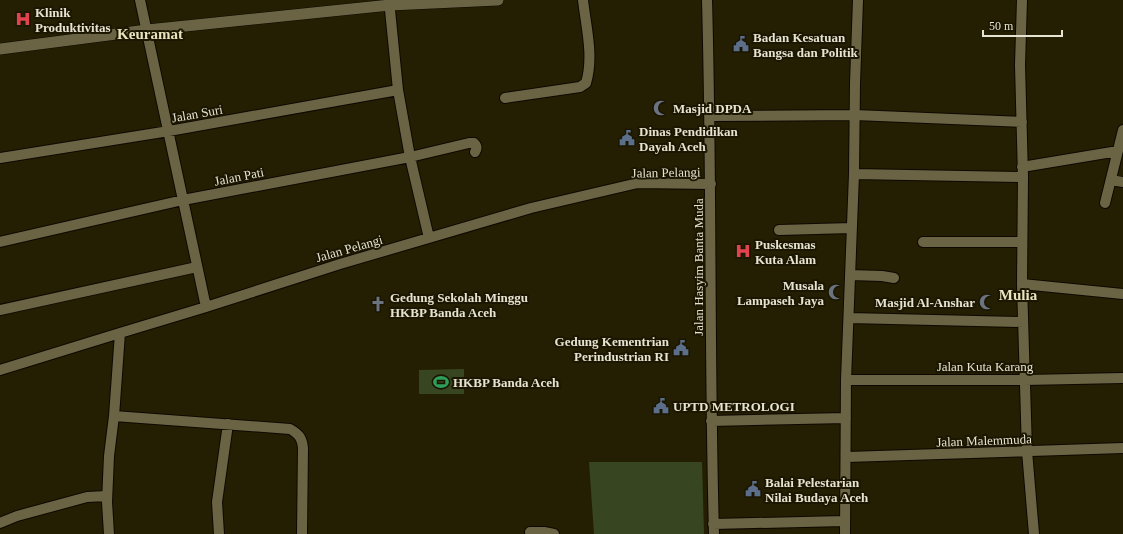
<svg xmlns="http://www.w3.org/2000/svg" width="1123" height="534" font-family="'Times New Roman',serif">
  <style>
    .green { fill: #374520 }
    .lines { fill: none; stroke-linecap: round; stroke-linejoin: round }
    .minor-casing { stroke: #0e0800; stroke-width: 12 }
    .secondary-casing { stroke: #0e0800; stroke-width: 12 }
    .minor { stroke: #6a6445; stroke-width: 10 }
    .secondary { stroke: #6a6445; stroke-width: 11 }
    .labels { text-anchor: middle; stroke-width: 4; stroke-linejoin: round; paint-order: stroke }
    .poi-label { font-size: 13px; font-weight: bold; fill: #e6e3d2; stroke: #1b1600; text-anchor: start }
    .street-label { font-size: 13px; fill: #e6e3d2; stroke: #1b1600 }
    .quarter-label { font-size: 15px; font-weight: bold; fill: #e9e3c0; stroke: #1b1600 }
  </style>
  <rect width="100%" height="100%" fill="#241f02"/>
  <path class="green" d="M464,369V394H419V370Z
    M589,462H702L704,534H594Z"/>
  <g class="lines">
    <defs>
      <path id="minor" d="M140,0L206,307
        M389,0L398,90L410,157L429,238
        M707,0C712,178 709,356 714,534
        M1022,0L1020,65L1023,177L1022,284L1027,451L1034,534
        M505,98L580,87L586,83C594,56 586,27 583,0
        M710,116L855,115L1022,122
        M0,158L169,131L398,90
        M1022,167L1118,151
        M854,174L1023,177
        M1111,180L1123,182
        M1105,203L1123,130
        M779,230L852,228
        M0,242L183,200L410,157L469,143H474C477,146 477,149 475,152
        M923,242H1022
        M850,275L882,276L894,278
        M1022,284L1123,294
        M0,310L197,267
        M849,318L1023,322
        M0,370L120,333L206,307L340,264L531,208L638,183L711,184
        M846,380H1025L1123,378
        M114,416L290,429C299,434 302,438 303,448L302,534
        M711,421L846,418
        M847,457L1123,448
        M0,523L17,516L87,497L107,496
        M713,524L844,521
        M530,532H544L554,534
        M109,534L107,502L109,456L114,416L120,333
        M219,534L217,502L228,424
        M845,534L846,380L854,174L855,83L858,0"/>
      <path id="secondary" d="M0,49L147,30L390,5L498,0"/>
    </defs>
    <use href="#minor" class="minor-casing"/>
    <use href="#secondary" class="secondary-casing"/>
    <use href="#minor" class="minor"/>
    <use href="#secondary" class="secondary"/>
  </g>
  <defs>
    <symbol id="hospital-bare" viewBox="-9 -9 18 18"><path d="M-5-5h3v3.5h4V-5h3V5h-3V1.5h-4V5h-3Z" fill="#e0444e" stroke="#1b1600" stroke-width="2.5" paint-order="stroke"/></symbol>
    <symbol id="civic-bare" viewBox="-9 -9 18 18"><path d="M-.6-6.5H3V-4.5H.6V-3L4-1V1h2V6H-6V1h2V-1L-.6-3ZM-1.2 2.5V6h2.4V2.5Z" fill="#5c6f8a" stroke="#1b1600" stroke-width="2.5" paint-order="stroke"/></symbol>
    <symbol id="mosque-bare" viewBox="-9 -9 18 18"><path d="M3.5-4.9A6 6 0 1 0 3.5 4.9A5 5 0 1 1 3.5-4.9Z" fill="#6b7280" stroke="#1b1600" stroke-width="2.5" paint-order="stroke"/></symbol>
    <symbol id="church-bare" viewBox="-9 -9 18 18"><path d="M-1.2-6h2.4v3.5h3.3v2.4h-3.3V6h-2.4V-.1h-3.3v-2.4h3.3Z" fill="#6b7280" stroke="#1b1600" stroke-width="2.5" paint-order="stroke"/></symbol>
    <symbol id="stadium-bare" viewBox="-9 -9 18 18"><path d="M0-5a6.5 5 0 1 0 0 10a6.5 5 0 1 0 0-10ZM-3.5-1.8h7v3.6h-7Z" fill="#2e9e5b" stroke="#1b1600" stroke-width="2.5" paint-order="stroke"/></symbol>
  </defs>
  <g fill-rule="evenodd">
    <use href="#hospital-bare" x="12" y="8" width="22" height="22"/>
    <use href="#civic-bare" x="730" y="33" width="22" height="22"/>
    <use href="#mosque-bare" x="650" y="97" width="22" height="22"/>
    <use href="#civic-bare" x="616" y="127" width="22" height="22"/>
    <use href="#hospital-bare" x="732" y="240" width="22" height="22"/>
    <use href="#mosque-bare" x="825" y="281" width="22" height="22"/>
    <use href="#mosque-bare" x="976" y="291" width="22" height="22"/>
    <use href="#church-bare" x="367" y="293" width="22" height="22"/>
    <use href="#civic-bare" x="670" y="337" width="22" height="22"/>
    <use href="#stadium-bare" x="430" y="371" width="22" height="22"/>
    <use href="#civic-bare" x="650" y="395" width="22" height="22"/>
    <use href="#civic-bare" x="742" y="478" width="22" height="22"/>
  </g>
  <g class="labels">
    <g class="poi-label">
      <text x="35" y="17">Klinik<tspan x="35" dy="15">Produktivitas</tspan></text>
      <text x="753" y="42">Badan Kesatuan<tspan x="753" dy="15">Bangsa dan Politik</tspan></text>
      <text x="673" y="113">Masjid DPDA</text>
      <text x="639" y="136">Dinas Pendidikan<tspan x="639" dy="15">Dayah Aceh</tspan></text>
      <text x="755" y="249">Puskesmas<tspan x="755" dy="15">Kuta Alam</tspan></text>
      <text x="824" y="290" text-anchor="end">Musala<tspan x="824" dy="15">Lampaseh Jaya</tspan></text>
      <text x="390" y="302">Gedung Sekolah Minggu<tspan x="390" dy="15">HKBP Banda Aceh</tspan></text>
      <text x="975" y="307" text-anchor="end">Masjid Al-Anshar</text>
      <text x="669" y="346" text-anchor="end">Gedung Kementrian<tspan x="669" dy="15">Perindustrian RI</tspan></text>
      <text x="453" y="387">HKBP Banda Aceh</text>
      <text x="673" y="411">UPTD METROLOGI</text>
      <text x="765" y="487">Balai Pelestarian<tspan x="765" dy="15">Nilai Budaya Aceh</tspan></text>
    </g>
    <g class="street-label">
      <text transform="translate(197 113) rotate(-10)" y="5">Jalan Suri</text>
      <text transform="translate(666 172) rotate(-1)" y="5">Jalan Pelangi</text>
      <text transform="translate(239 176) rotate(-11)" y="5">Jalan Pati</text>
      <text transform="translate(349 248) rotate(-16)" y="5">Jalan Pelangi</text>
      <text transform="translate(698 267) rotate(-90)" y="5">Jalan Hasyim Banta Muda</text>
      <text x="985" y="371">Jalan Kuta Karang</text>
      <text transform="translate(984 440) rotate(-2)" y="5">Jalan Malemmuda</text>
    </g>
    <g class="quarter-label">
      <text x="150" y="39">Keuramat</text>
      <text x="1018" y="300">Mulia</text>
    </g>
  </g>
  <path d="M983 30v6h79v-6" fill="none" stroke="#e6e3d2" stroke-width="2"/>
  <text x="989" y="30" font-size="12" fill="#e6e3d2" stroke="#1b1600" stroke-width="3" paint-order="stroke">50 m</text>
</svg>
